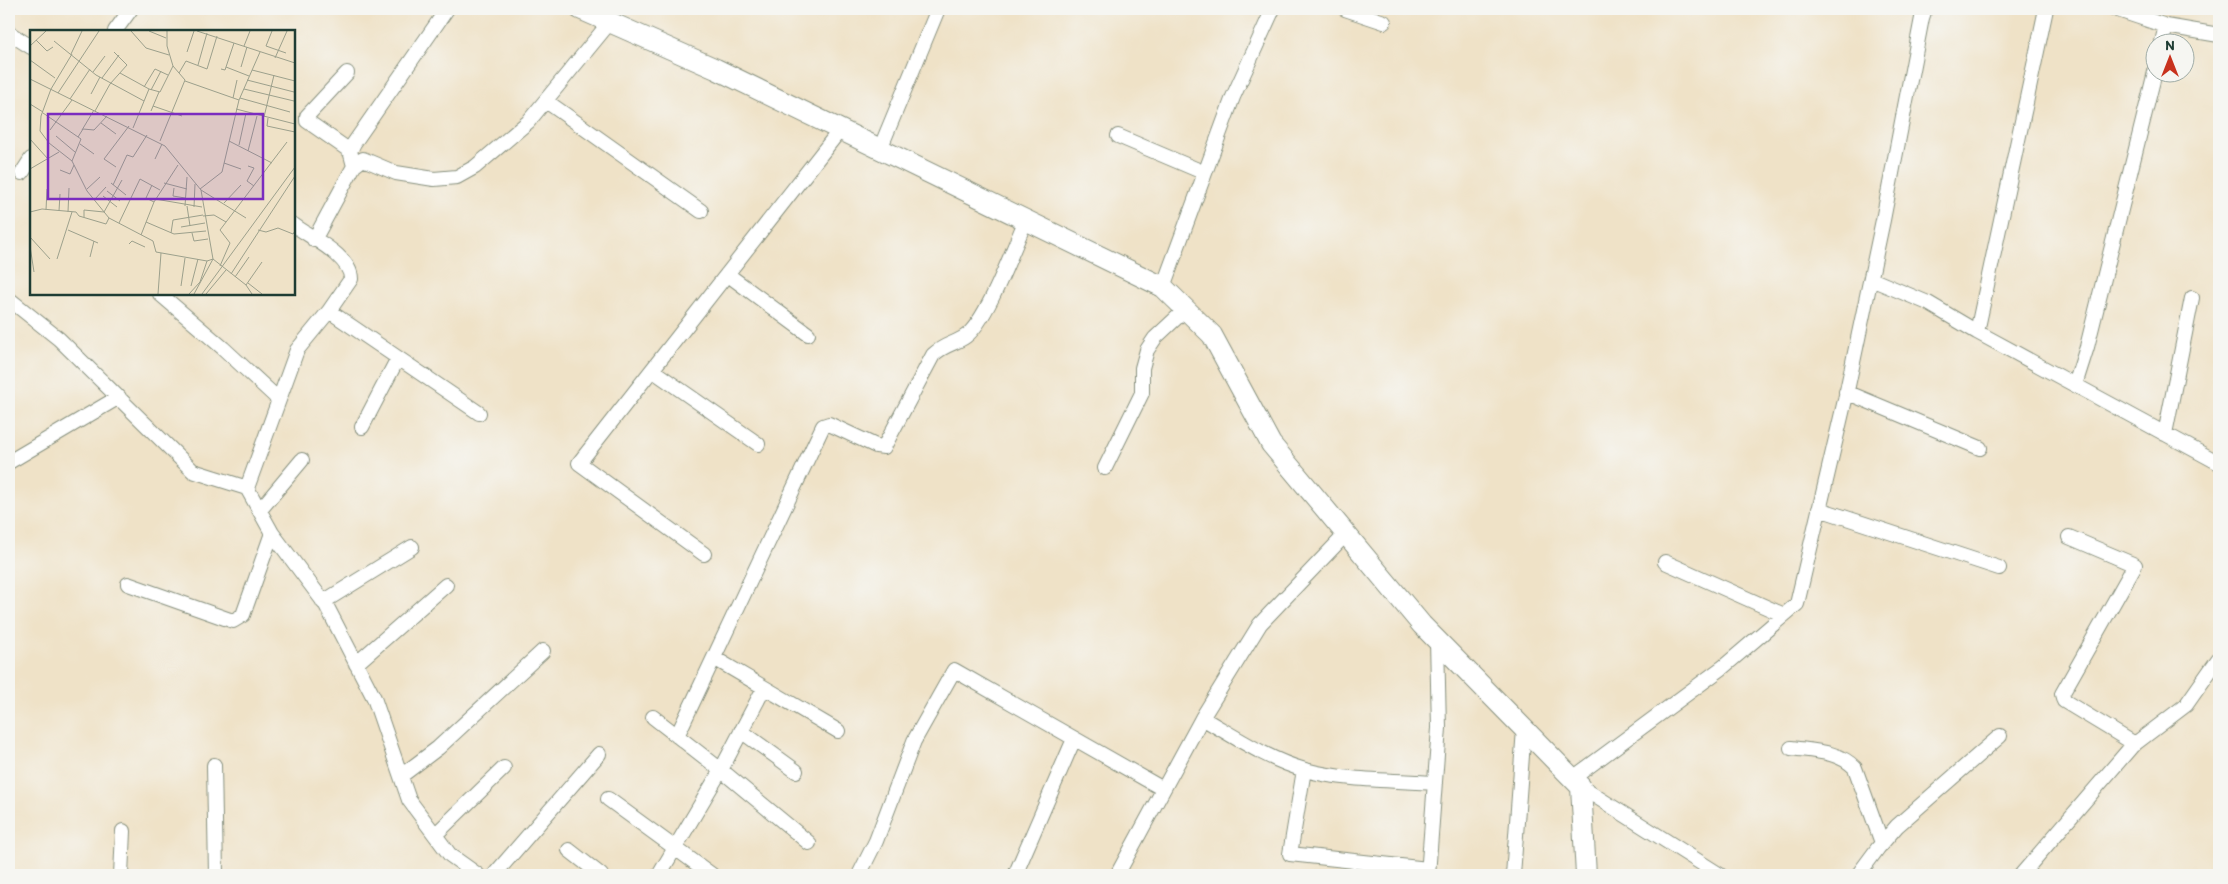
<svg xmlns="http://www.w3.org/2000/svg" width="2228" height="884" font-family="Itim,sans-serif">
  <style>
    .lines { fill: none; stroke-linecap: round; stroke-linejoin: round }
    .street-casing { stroke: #87907e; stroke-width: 16 }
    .secondary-casing { stroke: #87907e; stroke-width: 22 }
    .street { stroke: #fff; stroke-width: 14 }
    .secondary { stroke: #fff; stroke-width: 20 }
    .inset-road { fill: none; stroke: #9ca08c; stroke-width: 1 }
    .view { fill: #7b2cbf; fill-opacity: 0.15; stroke: #7b2cbf; stroke-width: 2.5 }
    .inset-edge { fill: none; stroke: #1f3d34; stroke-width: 2.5 }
  </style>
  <rect width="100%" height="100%" fill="#f6f6f2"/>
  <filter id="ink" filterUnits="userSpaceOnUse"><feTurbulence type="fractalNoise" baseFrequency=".02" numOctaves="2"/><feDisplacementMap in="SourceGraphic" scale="10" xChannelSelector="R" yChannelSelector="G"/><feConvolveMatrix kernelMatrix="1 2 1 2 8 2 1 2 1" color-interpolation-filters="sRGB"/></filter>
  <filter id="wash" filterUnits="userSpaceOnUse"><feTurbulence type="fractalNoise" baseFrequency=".0096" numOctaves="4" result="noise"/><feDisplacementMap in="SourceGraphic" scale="20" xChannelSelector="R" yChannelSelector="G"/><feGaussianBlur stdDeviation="1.12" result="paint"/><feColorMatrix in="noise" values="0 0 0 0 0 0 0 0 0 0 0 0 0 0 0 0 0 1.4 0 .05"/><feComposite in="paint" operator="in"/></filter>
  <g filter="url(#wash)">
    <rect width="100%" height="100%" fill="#efe2c7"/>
  </g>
  <g filter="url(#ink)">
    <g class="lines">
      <defs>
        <path id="street" d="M1345,9L1384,22
          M2115,9L2166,26L2219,35
          M115,31L131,9
          M9,33L31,47
          M2162,42L2166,26
          M347,73L307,116V121L350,151
          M546,101L701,211
          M1118,136L1205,173
          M880,149L938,9
          M354,166L350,151L354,143L447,9
          M22,173L31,159
          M314,240L354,166L363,159L396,173L434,179L457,177L475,167L528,122L610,22
          M727,274L808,334
          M1871,279L1928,303L1977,332L2219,463
          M1163,287L1233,97L1273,9
          M160,294L223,348L278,399
          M9,299L59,339L193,471L247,488L272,533L326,605L374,698L409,800L450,855L478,875
          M329,311L479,413
          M1977,332L2046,9
          M652,370L758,444
          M2075,385L2087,347L2156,68
          M1846,392L1980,448
          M362,427L398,358
          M2165,434L2192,298
          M9,462L119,397
          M1105,468L1142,393V368L1147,350L1155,338L1186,309
          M247,488L297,350L329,311L351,279C351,256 311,238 294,225
          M1819,509L1999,568
          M260,510L302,460
          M2069,537L2135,565L2062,694L2064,701L2135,744
          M704,554L579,463L840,130
          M1665,562L1784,615
          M128,584L233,621L243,615L272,533
          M323,602L412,547
          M714,658L838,731
          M356,664L446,585
          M653,717L721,770L809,843
          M1202,718C1235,737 1269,760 1305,770C1346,781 1392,780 1435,783
          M741,731L796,771
          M677,736L823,426L829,424L876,446L884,447L933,355C944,344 955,344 966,336C988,319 1013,248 1026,220
          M1791,748C1813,751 1839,751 1855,768L1882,843
          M214,765L216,875
          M1304,770L1290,854L1428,869
          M401,776L438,748L543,651
          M1573,778L1722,668L1797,604L1845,400L1883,220L1922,18L1925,9
          M1581,787L1720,875
          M608,799L712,875
          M435,835L504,768
          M569,850L601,875
          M121,875L123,831
          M494,875L599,754
          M659,875L721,770L764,688
          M859,875L876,841L914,741L954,670L1163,789
          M1015,875L1074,739
          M1117,875L1202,718L1260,624L1346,534
          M1428,875L1439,728L1437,640
          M1513,875L1524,729
          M1858,875L1878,848L1897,826L2000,736
          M2021,875L2132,746L2186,705L2219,658"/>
        <path id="secondary" d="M580,9L716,69L1163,287L1212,335L1271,444L1422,625L1581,787L1586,875"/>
      </defs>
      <use href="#street" class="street-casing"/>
      <use href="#secondary" class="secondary-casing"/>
      <use href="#street" class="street"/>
      <use href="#secondary" class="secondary"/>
    </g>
  </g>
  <g transform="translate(30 30)">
    <rect width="265" height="265" fill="#efe2c7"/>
    <path class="inset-road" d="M101,1L116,18L139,25M119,1L136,8M167,1L265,33M242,1L236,16L256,23M6,10L17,21L23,17M24,11L66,45L114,71M0,16L16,1M214,16L220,1M157,22L164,1M41,24L52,1M245,28L257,1M0,30L25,48M168,35L177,3M196,37L219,46M211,37L217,17M191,39L195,40L204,13M222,40L265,51M63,42L75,26M90,43L119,59L130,62L143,36M149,43L156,31L177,39L187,6M72,48L89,25M0,49L135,116L171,160L183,229L216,255L222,264M217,50L264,62M155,51L209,70L192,142L170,159M114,57L125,39L138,45M21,59L11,86L10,101L19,113L42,131L57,161L79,188L123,211L126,222L177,231L183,229L164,264M21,59L42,24M214,59L264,71M121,60L131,41M28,63L69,1M61,64L70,47M203,68L207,50M210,68L260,82M40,69L60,39M209,70L230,22M0,74L13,82M123,76L152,86M206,79L265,94M65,81L80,54L97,35L84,22M121,81L129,62M13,83L51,109L42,131M234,87L244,45M238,88L237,96L265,102M71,93L86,104M103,98L119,59M20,100L42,70M52,100L64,80M26,106L45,122M48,107L53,99L64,100L77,86M0,109L18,129M130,111L155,50L143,36L137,16V1M199,111L242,133M50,114L64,124M209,115L216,83M218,121L227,86M125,129L132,114M194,133L211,139M218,136L224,138L217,151L224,156M86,137L74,129L99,96M0,139L29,122M30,140L40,144L44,135M81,153L96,165M134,153L157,159M83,155L97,125L103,127L117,105M122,155L116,168L124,172M144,158L143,166L155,168M57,159L70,147M171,160L216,188M77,161L90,171M73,166L87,177M65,169L76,157M125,169L172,177M194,173L211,155M155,176L157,147M157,176L160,196M164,177L165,154M16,180L17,159M29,181L30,164M0,182L12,179L46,182L49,186L76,194L79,188M38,182L39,158M74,182L92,150M173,186L184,185L196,192M54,187V180L74,182M116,192L144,204L176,201M89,193L110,149L130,160M151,197L175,193M38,200L68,213M228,200L236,202L248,198L263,204L265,201M141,203L143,190L173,185M162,203L164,211L178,209M111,205L124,172L148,135M0,207L20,229M99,214L102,211L115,217M0,216L4,242M60,227L64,211M27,229L42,182M190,236L200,213L190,200L257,112M201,244L265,146M205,247L219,227M218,253L232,264M216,255L232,232M151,256L155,228M161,256L168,229M128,264L131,223M159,264L170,252L177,231M172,264L265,137M176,264L196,240"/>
    <path class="view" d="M18,84H233V169H18Z"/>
    <rect width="265" height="265" class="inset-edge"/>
  </g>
  <rect width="2228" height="884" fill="none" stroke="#f6f6f2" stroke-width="30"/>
  <g transform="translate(2170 58)"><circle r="24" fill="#f6f6f2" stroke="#a0aca6"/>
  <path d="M0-4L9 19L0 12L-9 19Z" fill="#c8321e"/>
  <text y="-8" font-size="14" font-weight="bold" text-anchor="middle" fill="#1f3d34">N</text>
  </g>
</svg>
